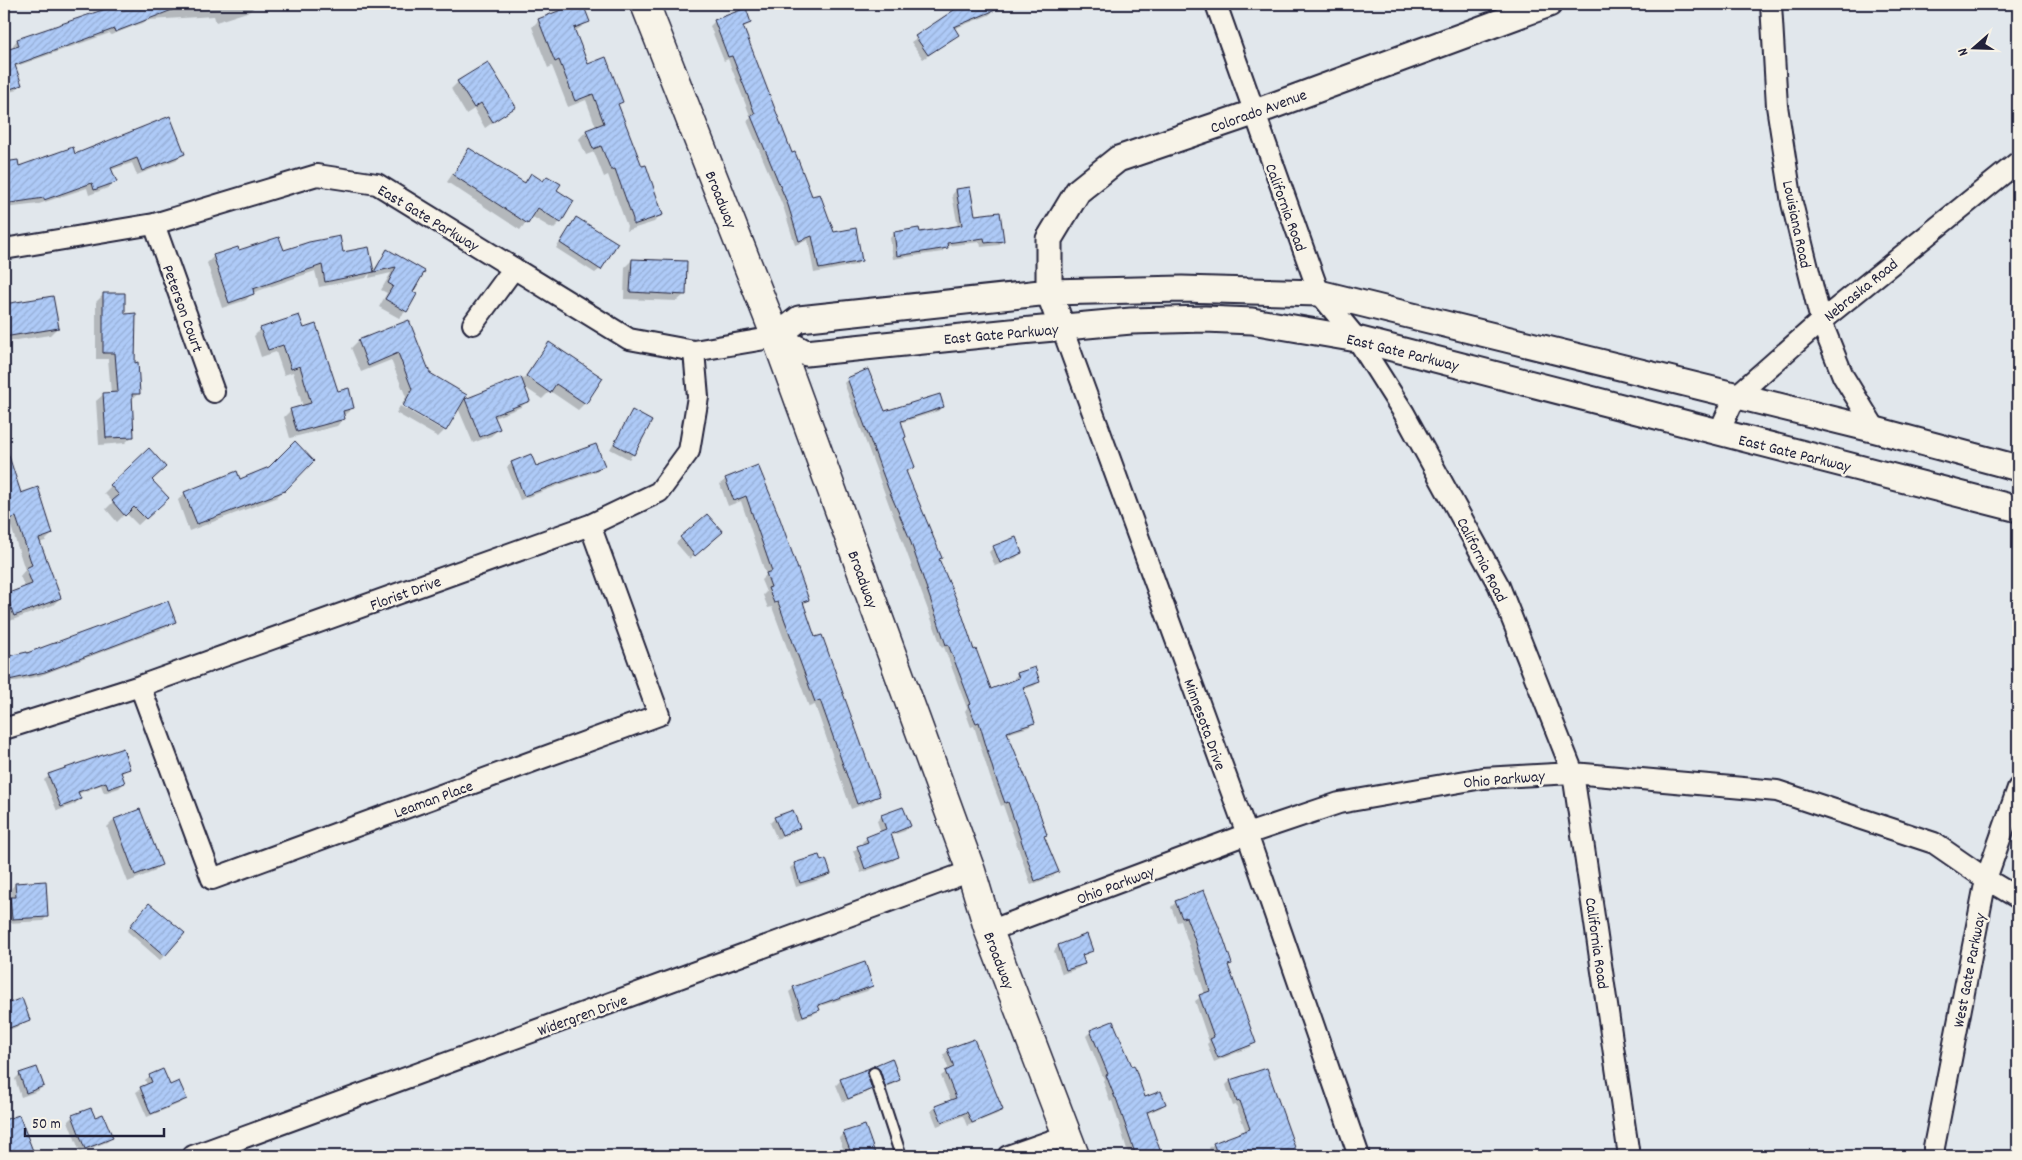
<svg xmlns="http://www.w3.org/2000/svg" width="2022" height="1160" font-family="Dekko,sans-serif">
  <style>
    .shadow { fill: #0003 }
    .building { fill: url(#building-hatch); stroke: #22223b }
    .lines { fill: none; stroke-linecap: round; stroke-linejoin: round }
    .service-casing { stroke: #22223b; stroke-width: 14 }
    .minor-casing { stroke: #22223b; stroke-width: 24 }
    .tertiary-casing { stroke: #22223b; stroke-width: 29 }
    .secondary-casing { stroke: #22223b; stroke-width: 31 }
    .service { stroke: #f7f3e8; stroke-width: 10 }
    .minor { stroke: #f7f3e8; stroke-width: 20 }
    .tertiary { stroke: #f7f3e8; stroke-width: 25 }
    .secondary { stroke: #f7f3e8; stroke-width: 28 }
    .labels { text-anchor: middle; stroke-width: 5; stroke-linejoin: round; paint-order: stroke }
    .street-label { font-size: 16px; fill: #22223b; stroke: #f7f3e8 }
  </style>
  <defs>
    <pattern id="building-hatch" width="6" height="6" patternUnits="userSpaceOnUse" patternTransform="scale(1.25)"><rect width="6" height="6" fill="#aecaf7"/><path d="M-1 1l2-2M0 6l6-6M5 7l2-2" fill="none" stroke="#95add5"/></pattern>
  </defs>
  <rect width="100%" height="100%" fill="#e1e7ec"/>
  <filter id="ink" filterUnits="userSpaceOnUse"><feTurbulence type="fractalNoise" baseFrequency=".02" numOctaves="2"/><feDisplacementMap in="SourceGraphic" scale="10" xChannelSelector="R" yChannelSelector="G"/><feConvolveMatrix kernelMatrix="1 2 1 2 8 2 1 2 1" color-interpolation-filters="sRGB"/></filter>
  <g filter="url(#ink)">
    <path class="shadow" d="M122,4H254L255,6L250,11L216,22L214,16L150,20L111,35L110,33L14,67L20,85L16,90L4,94V52L14,49L13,45L17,40Z
      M579,4H581L588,22L574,32L588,65L621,102L617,106L661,215L654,222L626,231L627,226L608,175L604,177L594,152L586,155L579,139L586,131L596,127L586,100L568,107L552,66L548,68L532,27L539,20Z
      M956,4H991L994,10L989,15L953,29L952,39L923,59L911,42L958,9Z
      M715,21L750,23L743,28L791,155L812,198L833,233L861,260L856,265L814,273L808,240L795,245L784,209L747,121L751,118L728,59L724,61L710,26Z
      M458,82L514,107L485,128L474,109L466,114L451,89Z
      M469,150L523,183L531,175L555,191L560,222L553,229L531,216L520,230L447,182Z
      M183,154L178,159L137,175L132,163L111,170L115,182L110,187L89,195L87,188L39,204L4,208V164L17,162L18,167L75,155Z
      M969,188L974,216L1003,240L999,245L981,247L980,242L946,246L942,252L893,259L890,238L894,233H919L958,227L952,195L956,190Z
      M576,219L600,269L595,273L556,248Z
      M237,248L238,252L342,253L373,271L387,251L412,292L406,311L399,318L379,307L387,293L381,290L391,273L369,278L370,273L366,278L319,287L315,271L252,293L246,300L222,308L207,263L213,257Z
      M632,260L685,294L677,301L624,299L625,267Z
      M103,295L134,364L139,393L131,400L133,436L125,443L99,445L96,401L104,394L111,393L108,359H96V302Z
      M52,297L57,328L50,335L4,342V305Z
      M408,321L429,374L461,405L465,400L520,379L521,382L549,344L585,403L578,410L550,391L542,399L523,386L529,400L521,407L494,418L499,429L491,436L473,443L458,408L445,431L402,404L406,397L391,360L361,372L351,348L358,341Z
      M261,329L303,330L337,392L353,408L343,416L344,418L337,426L290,438L284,417L291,410L303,407L293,372L284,375L276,352L261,357L254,336Z
      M848,379L884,413L943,406L938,411L900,423L903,439L914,467L906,473L940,558L938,560L973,651L991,691L1015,681L1014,678L1018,674L1039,682L1034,686L1022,690L1033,723L1029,727L1007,734L1058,872L1053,876L1031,885L1003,805L1001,806L990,777L974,726L971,727L965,711L967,708L944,647L942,648L844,383Z
      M4,389L6,401L4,404Z
      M400,406L444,431L438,437L396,413Z
      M632,412L633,454L629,459L610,449Z
      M4,446L20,494L52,534L45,541L39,543L60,598L53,605L7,622L4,612V598L25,588L20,576L25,570L10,523L4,525Z
      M312,461L276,498L189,531L178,500L185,493L239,481L269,469Z
      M512,463L535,468L603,466L599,470L520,500L507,467Z
      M757,466L808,600L803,605L814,639L878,795L872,801L851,809L815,705L809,707L772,607L768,608L763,595L766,592L761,580L766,575L741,501L728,506L720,484L726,479Z
      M150,480L167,498L138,525L126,513L117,522L106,509L113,502L104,493L111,486Z
      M707,516L717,537L690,559L676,543Z
      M994,547L1021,553L1016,558L995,566L989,552Z
      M174,622L170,626L39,676L4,684V658L26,653V655Z
      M129,768L121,774L124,783L119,788L104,793L101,785L78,794L79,799L75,804L57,811L44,780L49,776Z
      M140,811L160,865L153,872L128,882L107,827L114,820Z
      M882,816L909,826L905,831L890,836L898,856L893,861L861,873L853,851L863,845L862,842L867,838L881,833L877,821Z
      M775,818L799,827L794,832L777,839L770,823Z
      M820,863L829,874L825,878L796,887L790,868L795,864Z
      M15,884L47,916L43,921L8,923L6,903L12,898L11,889Z
      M1176,902L1230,964L1227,967L1255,1042L1250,1047L1214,1062L1207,1044L1209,1042L1195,1001L1205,994L1181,921L1177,922L1171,907Z
      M145,909L165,955L160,960L127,931Z
      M1087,936L1092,950L1081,957L1083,963L1079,968L1062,974L1054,951L1058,946Z
      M872,986L867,991L817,1007L818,1010L814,1014L798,1019L789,992L794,988Z
      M21,999L29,1019L24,1024L4,1032V1006Z
      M1112,1023L1145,1098L1165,1104L1160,1108L1146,1114L1161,1156H1129L1112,1101L1110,1102L1103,1081L1104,1079L1086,1036L1091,1031Z
      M948,1051L1002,1110L997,1114L967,1126L963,1116L937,1126L931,1111L936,1107L951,1101L941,1076L949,1070L943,1055Z
      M891,1060L899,1079L894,1084L881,1089L870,1071Z
      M20,1074L43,1086L38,1091L21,1097L15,1079Z
      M150,1076L169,1086L185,1099L181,1103L147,1117L136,1092L147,1085L145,1080Z
      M866,1076L871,1089L866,1093L843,1102L836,1085L841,1080Z
      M1230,1081L1293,1148L1296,1156H1212L1209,1148L1214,1144L1246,1132L1236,1105L1233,1106L1226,1085Z
      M91,1110L94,1119L111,1138L107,1142L80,1152L68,1121L73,1116Z
      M18,1116L33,1155L47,1150L49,1156H4V1122Z
      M864,1126L874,1156H846L839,1138L844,1133Z"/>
    <path class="building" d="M120,4L185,5L115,32L114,29L15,65L22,85L4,91V41L6,40L9,49L19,46L17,39Z
      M576,4H583L590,22L574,28L588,64L606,57L623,102L618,104L642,166L646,165L663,215L633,225V219L615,169L611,170L601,146L593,149L586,130L604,123L593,94L575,101L559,60L555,62L538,19Z
      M963,4H1010L954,27L959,35L928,55L915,36Z
      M746,8L751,23L743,26L792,153L795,152L812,196L820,194L834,232L856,228L862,261L819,269L812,236L799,241L788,205L751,116L755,114L732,56L728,57L714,20Z
      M488,62L516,107L493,122L481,103L474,108L457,81Z
      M170,116L185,154L142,171L137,158L111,168L117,182L94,190L92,183L44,200V198L4,204V162L18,160L19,166L73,147L75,154Z
      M469,148L525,183L531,173L543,181L547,176L561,184L557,190L574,201L561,223L538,208L528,224L453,175Z
      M970,187L975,215L1000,212L1004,241L985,243L984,238L947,243L948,248L897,256L894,232L919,228L920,232L962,225L956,189Z
      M576,217L618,243L601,270L560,243Z
      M340,236L343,252L369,247L374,272L325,282L322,265L253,289L254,294L229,303L213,255L238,247L239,250L279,237L284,250L309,242Z
      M387,249L425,271L413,292L417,294L407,312L385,299L393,286L388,283L396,267L374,272Z
      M632,259L687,261L686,295L630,292Z
      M103,293H125V314L136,313L135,363L138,362L140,394H132L134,437L106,438L103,393L118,392L115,353H103Z
      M53,296L59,328L4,337V304Z
      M299,315L304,328L316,324L338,391L349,388L354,408L343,411L345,419L297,432L290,409L311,403L300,366L291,369L283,345L268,350L260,328Z
      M409,320L430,373L467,395L446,431L403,406L412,389L398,353L368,366L358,340Z
      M549,342L603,378L586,404L556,384L550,393L526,376Z
      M868,369L885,411L940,394L944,407L901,421L906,437L904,438L915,467L906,471L942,558L939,559L960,608L974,650L976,649L991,689L1019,678L1017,673L1035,667L1040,682L1023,688L1035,723L1007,732L1038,808L1047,835L1044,836L1059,872L1035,881L1008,802L1005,803L994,773L979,722L976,723L968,705L971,704L948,644L946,645L909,537L888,488L847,378Z
      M521,377L530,401L494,415L500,429L480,437L465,399Z
      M632,410L652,421L634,455L614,444Z
      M295,441L314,461L285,491L197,524L184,492L237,471L240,479L269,467Z
      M596,444L605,466L524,496L511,462L531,454L536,466Z
      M149,448L166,467L152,480L169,498L146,519L134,507L125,516L112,501L119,495L110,485Z
      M7,450L21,493L38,487L53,534L39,539L61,598L14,616L6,594L32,584L26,568L32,565L16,517L4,521V451Z
      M758,465L779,516L809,600L803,602L815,637L822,635L880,796L857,804L820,700L815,702L778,602L774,603L768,588L771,587L766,573L772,571L746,496L734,501L725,478Z
      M707,514L723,532L695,556L680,537Z
      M1016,537L1022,553L1000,563L993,546Z
      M168,601L176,622L45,672L4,681V657L27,652V653Z
      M123,748L130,769L121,772L125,783L108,789L106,782L78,792L81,799L61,807L48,774Z
      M903,807L911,826L891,834L899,857L865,869L857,846L868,842L866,837L886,829L881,815Z
      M140,809L162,865L135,875L114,819Z
      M793,810L800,828L782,835L774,817Z
      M819,855L821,861L826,859L831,874L800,883L794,863Z
      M46,881L48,917L12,919L10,897H16L15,883Z
      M1204,890L1224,940L1232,964L1228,965L1256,1043L1218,1058L1210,1039L1214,1037L1199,995L1210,991L1196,943L1186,917L1182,918L1175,901Z
      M149,903L185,933L165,956L130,926Z
      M1087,934L1093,951L1082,955L1085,964L1066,970L1058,945Z
      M865,962L873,986L818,1005L820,1010L803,1016L793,987Z
      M22,998L30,1020L4,1030V1005Z
      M1113,1021L1132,1066L1134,1065L1145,1097L1161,1091L1166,1104L1147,1112L1162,1156H1136L1116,1098H1115L1106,1075L1108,1074L1090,1030Z
      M974,1039L1003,1110L972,1123L967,1112L942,1122L935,1106L956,1098L945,1071L954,1067L947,1049Z
      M892,1058L900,1080L885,1086L880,1070L873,1066Z
      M37,1067L44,1086L26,1093L19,1073Z
      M870,1068L867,1075L872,1089L848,1099L840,1079Z
      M1267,1068L1298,1156H1218L1213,1143L1250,1129L1240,1101L1237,1102L1230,1080Z
      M163,1069L170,1085L179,1081L187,1099L151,1114L140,1087L152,1082L149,1075Z
      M91,1108L95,1117L103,1114L113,1138L85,1149L72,1115Z
      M19,1115L35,1156H4V1120Z
      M865,1125L876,1156H852L843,1132Z"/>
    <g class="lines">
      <defs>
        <path id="service" d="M874,1073L901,1156"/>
        <path id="minor" d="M1216,4L1319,293L1357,339L1404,413L1499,586L1573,773L1629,1156
          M1771,4L1777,106L1792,203L1821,321L1843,376L1876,430
          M154,224L214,392
          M4,249L154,224L317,175L377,184L629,339L694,351L776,337
          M473,324L514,268
          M1062,328L1247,834L1359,1156
          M1719,432L1735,397L1821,321L2018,162
          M140,686L212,879L659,715L590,525
          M4,729L140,686L590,525L659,492L689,451L698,397L694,351
          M989,931L1247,834L1339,803L1483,778L1573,773L1777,791L1934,843L1986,879L2018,898
          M193,1156L971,871
          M1008,1156L1068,1135
          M1934,1156V1147L1986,879L2018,788"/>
        <path id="tertiary" d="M1062,328L1049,292V239L1078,191L1118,159L1253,113L1549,4
          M2018,468L1876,430L1319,293L1182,289L1049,292L799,319L776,337L806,353L1021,331L1131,321L1205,319L1252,321L1357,339L2018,509"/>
        <path id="secondary" d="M645,4L776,337L971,871L989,931L1075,1156"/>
      </defs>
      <use href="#service" class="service-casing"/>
      <use href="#minor" class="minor-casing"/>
      <use href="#tertiary" class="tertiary-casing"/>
      <use href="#secondary" class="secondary-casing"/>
      <use href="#service" class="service"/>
      <use href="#minor" class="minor"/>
      <use href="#tertiary" class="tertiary"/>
      <use href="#secondary" class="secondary"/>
    </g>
  </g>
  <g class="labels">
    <g class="street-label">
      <text transform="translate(1258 110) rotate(-20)" y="6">Colorado Avenue</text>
      <text transform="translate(722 199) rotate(68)" y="6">Broadway</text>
      <text transform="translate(1287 207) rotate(70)" y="6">California Road</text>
      <text transform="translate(429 217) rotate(31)" y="6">East Gate Parkway</text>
      <text transform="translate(1798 224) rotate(78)" y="6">Louisiana Road</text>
      <text transform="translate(1860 289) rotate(-39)" y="6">Nebraska Road</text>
      <text transform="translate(184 308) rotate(70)" y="6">Peterson Court</text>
      <text transform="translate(1001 333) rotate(-5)" y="6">East Gate Parkway</text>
      <text transform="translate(1403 351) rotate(14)" y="6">East Gate Parkway</text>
      <text transform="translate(1795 452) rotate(14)" y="6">East Gate Parkway</text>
      <text transform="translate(1483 559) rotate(63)" y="6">California Road</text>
      <text transform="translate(864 579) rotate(70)" y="6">Broadway</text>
      <text transform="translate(405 592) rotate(-20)" y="6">Florist Drive</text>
      <text transform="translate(1206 724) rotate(70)" y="6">Minnesota Drive</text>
      <text transform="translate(1504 778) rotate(-5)" y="6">Ohio Parkway</text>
      <text transform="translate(433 798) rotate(-20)" y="6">Leaman Place</text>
      <text transform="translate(1115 884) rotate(-21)" y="6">Ohio Parkway</text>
      <text transform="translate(1598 943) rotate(82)" y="6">California Road</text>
      <text transform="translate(1000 960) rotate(69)" y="6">Broadway</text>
      <text transform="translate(1968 970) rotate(-79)" y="6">West Gate Parkway</text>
      <text transform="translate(582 1014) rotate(-20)" y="6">Widergren Drive</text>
    </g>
  </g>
  <rect width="2022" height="1160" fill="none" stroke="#f7f3e8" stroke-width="20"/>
  <rect x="10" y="10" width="2002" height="1140" fill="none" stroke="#22223b" stroke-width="2" filter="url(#ink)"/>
  <g transform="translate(1974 48) rotate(250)" stroke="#f7f3e8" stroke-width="4" paint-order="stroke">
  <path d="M0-4L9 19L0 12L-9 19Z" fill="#22223b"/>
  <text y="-8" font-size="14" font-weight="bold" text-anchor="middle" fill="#22223b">N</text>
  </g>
  <path d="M25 1128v8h139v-8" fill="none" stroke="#22223b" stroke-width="2.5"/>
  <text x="32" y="1128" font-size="15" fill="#22223b" stroke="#f7f3e8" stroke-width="4" paint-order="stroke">50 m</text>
</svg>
